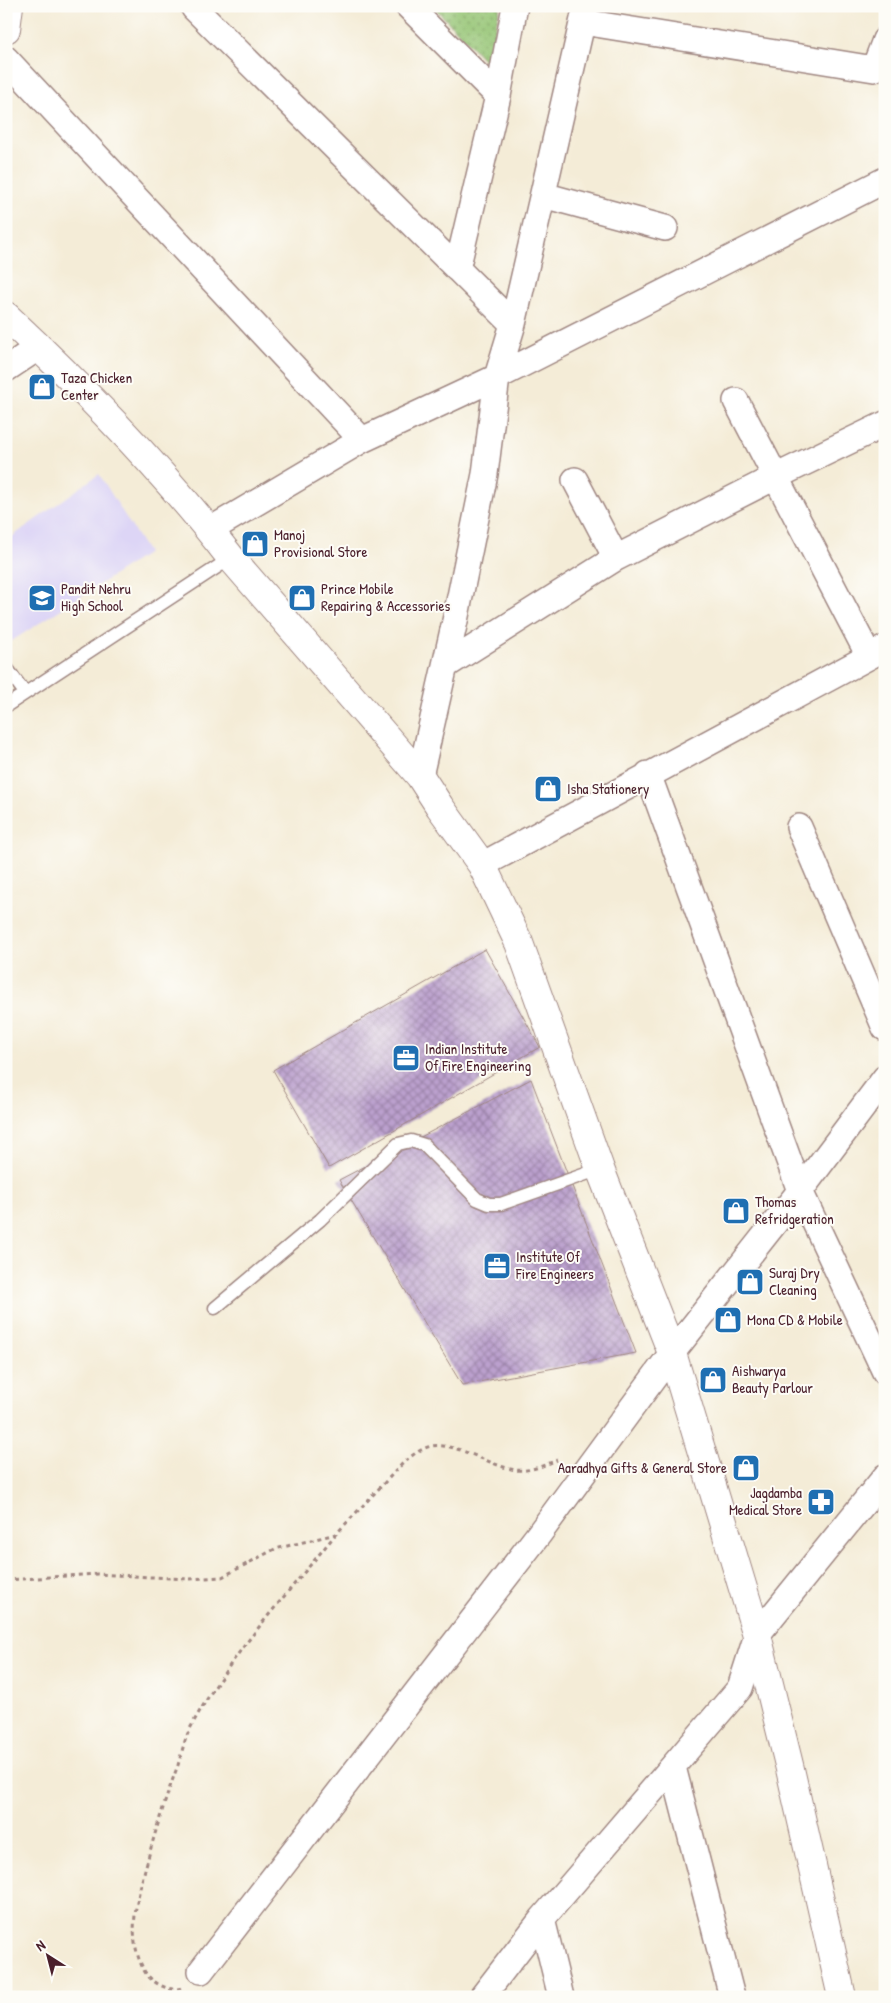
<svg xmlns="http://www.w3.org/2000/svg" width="891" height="2003" font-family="'Patrick Hand',sans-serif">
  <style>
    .built { fill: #ddd5f6 }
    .green { fill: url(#green-dots); stroke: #707250 }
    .building { fill: url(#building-cross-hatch) }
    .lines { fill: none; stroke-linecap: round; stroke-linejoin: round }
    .service-casing { stroke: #9f8681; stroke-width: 15 }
    .minor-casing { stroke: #9f8681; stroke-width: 28 }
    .tertiary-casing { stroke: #9f8681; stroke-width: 30 }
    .path { stroke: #9f8681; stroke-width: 3; stroke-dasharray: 4 4; stroke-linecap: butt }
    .service { stroke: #fff; stroke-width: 12 }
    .minor { stroke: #fff; stroke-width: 25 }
    .tertiary { stroke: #fff; stroke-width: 28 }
    .labels { text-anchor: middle; stroke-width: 4; stroke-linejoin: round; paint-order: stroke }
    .poi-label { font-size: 15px; fill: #4a1f2b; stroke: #fdfcf7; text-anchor: start }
  </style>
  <defs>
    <pattern id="green-dots" width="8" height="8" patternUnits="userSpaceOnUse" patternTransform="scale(1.25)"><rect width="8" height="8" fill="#95c574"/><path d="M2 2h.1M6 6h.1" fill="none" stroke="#7c9f5f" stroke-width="1.8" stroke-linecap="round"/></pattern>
    <pattern id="building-cross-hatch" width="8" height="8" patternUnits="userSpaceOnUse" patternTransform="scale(1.25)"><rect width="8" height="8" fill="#bba0ce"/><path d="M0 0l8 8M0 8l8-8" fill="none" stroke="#9a82a7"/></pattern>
  </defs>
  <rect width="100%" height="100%" fill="#fdfcf7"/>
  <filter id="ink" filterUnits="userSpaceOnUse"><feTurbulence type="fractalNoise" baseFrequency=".02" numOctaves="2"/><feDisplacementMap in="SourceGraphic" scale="10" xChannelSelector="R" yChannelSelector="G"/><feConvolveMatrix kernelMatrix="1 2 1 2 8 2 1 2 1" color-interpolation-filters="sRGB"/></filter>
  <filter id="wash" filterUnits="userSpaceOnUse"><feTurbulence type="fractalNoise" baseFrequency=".0096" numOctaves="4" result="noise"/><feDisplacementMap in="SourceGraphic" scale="20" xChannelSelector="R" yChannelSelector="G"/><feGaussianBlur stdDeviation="1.12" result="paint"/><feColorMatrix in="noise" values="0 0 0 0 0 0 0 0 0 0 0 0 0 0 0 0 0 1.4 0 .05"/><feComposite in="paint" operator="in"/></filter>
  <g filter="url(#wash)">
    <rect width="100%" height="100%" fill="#f4ecd7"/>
    <path class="built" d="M99,474L148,553L7,644L6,541Z"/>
    <path class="green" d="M433,6H500L488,64Z"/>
    <g id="blocks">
      <path class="building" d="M485,949L540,1047L329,1168L273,1070Z
        M531,1079L636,1353L462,1385L339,1180Z"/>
    </g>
  </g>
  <g filter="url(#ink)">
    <use href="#blocks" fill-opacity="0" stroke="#9f8681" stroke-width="1"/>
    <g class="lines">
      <defs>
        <path id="service" d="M6,667L25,693
          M6,706L231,558
          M215,1308L320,1220L398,1144L411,1141L424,1145L477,1199L489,1204H501L600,1169"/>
        <path id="minor" d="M408,6L498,96L457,269
          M194,8L513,324
          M583,22L874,69L885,40
          M6,59L362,440
          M498,96L515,6
          M543,195L665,228
          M6,369L39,347
          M736,401L869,656
          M575,480L616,558
          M210,530L362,440L497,377L885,180
          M445,666L616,558L775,477L885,424
          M648,774L800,1191L885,1372
          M420,776L455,621L485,474L497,377L513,324L586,6
          M799,827L885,1028
          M482,865L885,648
          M673,1767L732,1997
          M542,1919L561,1997
          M201,1971L539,1534L672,1353L800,1191L885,1078
          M482,1997L542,1919L740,1688L757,1635L885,1477"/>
        <path id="tertiary" d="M6,29L9,6
          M6,316C86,391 164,471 231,558L420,776L440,807L482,865L519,943L600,1169L672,1353L757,1635L790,1769L842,1997"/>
      </defs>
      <use href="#service" class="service-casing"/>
      <use href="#minor" class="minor-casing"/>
      <use href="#tertiary" class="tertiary-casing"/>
      <path class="path" d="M6,1580L97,1574L188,1579L222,1577L275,1549L336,1534L405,1461C413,1455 421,1448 432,1446C456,1442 490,1466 516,1470C530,1472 545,1465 557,1460
        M181,1988C170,1993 151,1982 145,1972C125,1937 137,1899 147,1862C156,1829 166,1797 178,1765C182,1752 185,1737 192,1725C229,1656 286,1596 335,1535"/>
      <use href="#service" class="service"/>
      <use href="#minor" class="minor"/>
      <use href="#tertiary" class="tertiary"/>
    </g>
  </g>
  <defs>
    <symbol id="shop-square" viewBox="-11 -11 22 22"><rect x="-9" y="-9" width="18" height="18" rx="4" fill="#1f6fb2" stroke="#fdfcf7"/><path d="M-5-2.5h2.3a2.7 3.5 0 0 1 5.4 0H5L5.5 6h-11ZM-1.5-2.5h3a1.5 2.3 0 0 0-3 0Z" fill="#fff"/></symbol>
    <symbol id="school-square" viewBox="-11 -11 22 22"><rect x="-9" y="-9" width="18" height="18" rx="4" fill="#1f6fb2" stroke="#fdfcf7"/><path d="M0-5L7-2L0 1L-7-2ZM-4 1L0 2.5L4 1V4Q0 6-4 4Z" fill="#fff"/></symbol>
    <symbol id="office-square" viewBox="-11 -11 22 22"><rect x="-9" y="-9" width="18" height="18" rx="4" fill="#1f6fb2" stroke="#fdfcf7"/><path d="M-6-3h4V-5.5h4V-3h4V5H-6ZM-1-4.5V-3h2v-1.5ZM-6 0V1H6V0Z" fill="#fff"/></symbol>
    <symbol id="pharmacy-square" viewBox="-11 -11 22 22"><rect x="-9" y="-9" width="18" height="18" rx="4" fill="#1f6fb2" stroke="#fdfcf7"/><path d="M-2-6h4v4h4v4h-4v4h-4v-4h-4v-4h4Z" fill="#fff"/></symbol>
  </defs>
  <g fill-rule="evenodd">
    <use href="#shop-square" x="26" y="371" width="32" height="32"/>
    <use href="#shop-square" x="239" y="528" width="32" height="32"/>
    <use href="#school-square" x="26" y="582" width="32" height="32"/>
    <use href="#shop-square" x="286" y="582" width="32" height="32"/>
    <use href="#shop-square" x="532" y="773" width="32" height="32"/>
    <use href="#office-square" x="390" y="1042" width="32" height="32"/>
    <use href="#shop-square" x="720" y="1195" width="32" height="32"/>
    <use href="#office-square" x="481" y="1250" width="32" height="32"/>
    <use href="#shop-square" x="734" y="1266" width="32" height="32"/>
    <use href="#shop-square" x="712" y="1304" width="32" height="32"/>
    <use href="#shop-square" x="697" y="1364" width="32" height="32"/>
    <use href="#shop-square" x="730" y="1452" width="32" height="32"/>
    <use href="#pharmacy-square" x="805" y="1486" width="32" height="32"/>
  </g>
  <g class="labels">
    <g class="poi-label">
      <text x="61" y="383">Taza Chicken<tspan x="61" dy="17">Center</tspan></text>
      <text x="274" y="540">Manoj<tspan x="274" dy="17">Provisional Store</tspan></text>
      <text x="61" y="594">Pandit Nehru<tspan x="61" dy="17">High School</tspan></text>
      <text x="321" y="594">Prince Mobile<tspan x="321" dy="17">Repairing &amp; Accessories</tspan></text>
      <text x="567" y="794">Isha Stationery</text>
      <text x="425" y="1054">Indian Institute<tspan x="425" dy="17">Of Fire Engineering</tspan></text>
      <text x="755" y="1207">Thomas<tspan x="755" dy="17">Refridgeration</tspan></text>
      <text x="516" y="1262">Institute Of<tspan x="516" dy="17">Fire Engineers</tspan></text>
      <text x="769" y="1278">Suraj Dry<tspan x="769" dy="17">Cleaning</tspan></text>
      <text x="747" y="1325">Mona CD &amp; Mobile</text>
      <text x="732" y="1376">Aishwarya<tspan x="732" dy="17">Beauty Parlour</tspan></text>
      <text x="727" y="1473" text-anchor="end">Aaradhya Gifts &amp; General Store</text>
      <text x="802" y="1498" text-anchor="end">Jagdamba<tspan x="802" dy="17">Medical Store</tspan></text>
    </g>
  </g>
  <rect width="891" height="2003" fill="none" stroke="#fdfcf7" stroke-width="25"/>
  <g transform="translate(48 1956) rotate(324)" stroke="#fdfcf7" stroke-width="4" paint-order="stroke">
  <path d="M0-4L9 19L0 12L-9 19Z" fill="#4a1f2b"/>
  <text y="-8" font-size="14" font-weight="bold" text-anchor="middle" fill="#4a1f2b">N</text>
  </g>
</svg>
